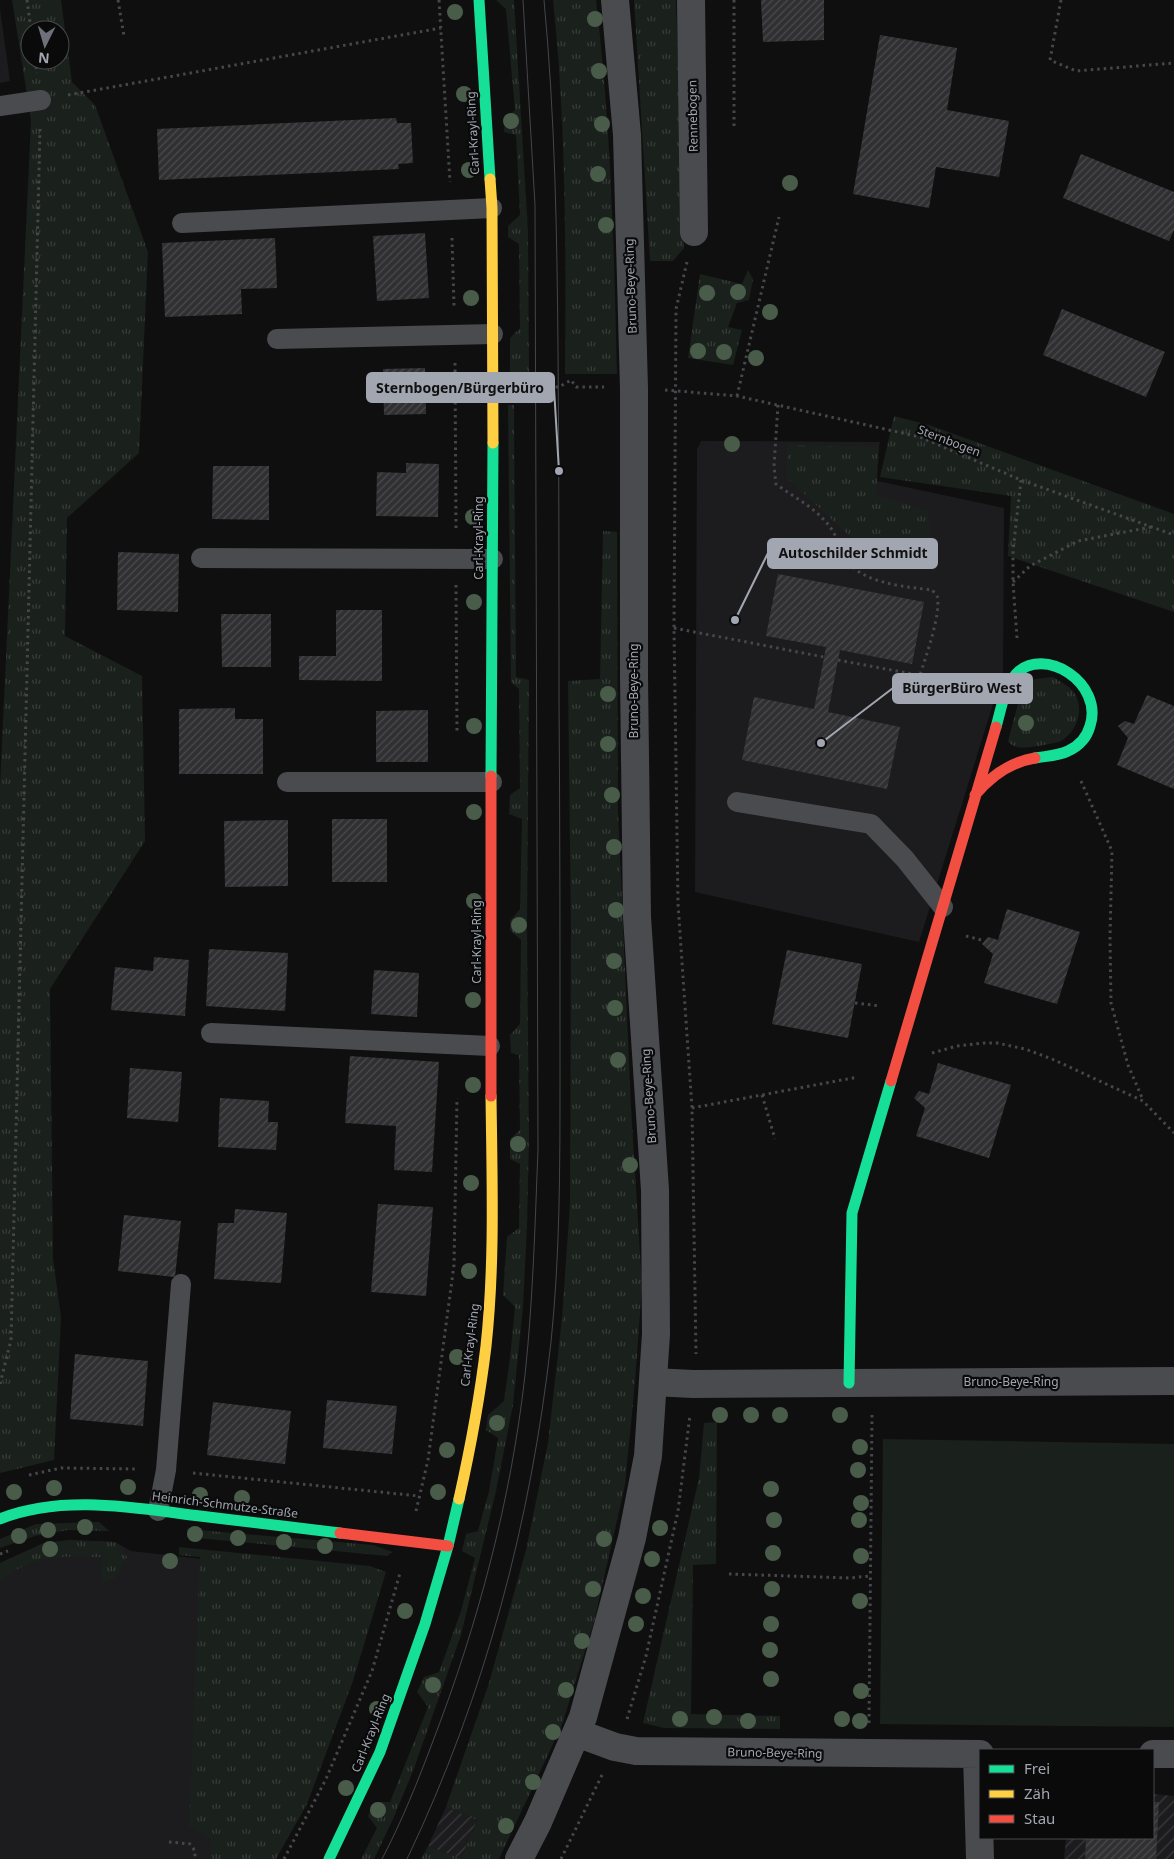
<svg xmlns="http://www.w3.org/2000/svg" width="1174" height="1859" font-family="'Noto Sans',sans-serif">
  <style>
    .built { fill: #1c1c1e }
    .industrial { fill: url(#industrial-furrows) }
    .grass { fill: url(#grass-tufts); fill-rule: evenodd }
    .pitch { fill: #1a201b }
    .building { fill: url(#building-hatch) }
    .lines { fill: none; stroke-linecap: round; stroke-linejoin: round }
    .path { stroke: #46474a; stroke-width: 3; stroke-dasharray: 2.5 4; stroke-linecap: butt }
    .lane { stroke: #4a4b4f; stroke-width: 20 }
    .street { stroke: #4a4b4f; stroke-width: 28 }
    .fast { stroke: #16e098; stroke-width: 11 }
    .slow { stroke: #ffcf43; stroke-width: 11 }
    .jam { stroke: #f24e42; stroke-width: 11 }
    .tram { stroke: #454649; stroke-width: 1 }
    .tree { fill: #495c4a }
    .labels { text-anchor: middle; stroke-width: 4.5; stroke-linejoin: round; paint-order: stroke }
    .street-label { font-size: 12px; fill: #a1a6b1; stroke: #0a0a0b }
    .leader { fill: none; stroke: #a1a6b1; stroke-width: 2 }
    .callout-dot { fill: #a1a6b1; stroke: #0a0a0b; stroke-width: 2 }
    .callout { fill: #a1a6b1; stroke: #a1a6b1; stroke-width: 2 }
    .callout-label { font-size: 14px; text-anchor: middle; font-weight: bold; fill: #111 }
  </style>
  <defs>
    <pattern id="industrial-furrows" width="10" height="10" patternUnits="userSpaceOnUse" patternTransform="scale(1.25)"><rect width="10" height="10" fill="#1c1c1e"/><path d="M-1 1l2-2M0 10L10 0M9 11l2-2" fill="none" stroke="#3a3a3c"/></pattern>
    <pattern id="grass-tufts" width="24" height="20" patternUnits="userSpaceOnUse" patternTransform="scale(1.25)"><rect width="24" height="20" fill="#1a201b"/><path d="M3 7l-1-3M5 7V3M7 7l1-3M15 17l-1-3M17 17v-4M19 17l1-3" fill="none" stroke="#383d3a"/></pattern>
    <pattern id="building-hatch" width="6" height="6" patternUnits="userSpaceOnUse" patternTransform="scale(1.25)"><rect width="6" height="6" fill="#303032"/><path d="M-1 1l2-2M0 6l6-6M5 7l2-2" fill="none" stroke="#4b4b4d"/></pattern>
  </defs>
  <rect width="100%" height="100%" fill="#0f0f10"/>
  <path class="built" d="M0,9L10,81L0,83Z
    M701,441L880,442L873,480L1004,508L1003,672L919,942L695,892L697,450Z
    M70,1540L115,1542L131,1551L374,1578L248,1859H0V1563L44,1543Z"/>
  <path class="industrial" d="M1153,1794L1174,1796V1859H1064L1066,1838H1153Z
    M446,1807L477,1820L461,1859L428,1846Z"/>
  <path class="grass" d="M12,0H61L72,82L95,105L148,252L139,453L67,518L65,636L142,676L145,841L50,989L53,1259L61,1317L54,1460L0,1473V787L31,120ZM30,30H60V60H30Z
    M496,0H514L528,232L529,372H510V338L520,328L519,244L508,237V226L520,215L516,135L504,132L505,119L515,110L506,9Z
    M553,0H596C611,124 614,249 617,374H565C566,249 566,124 553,0Z
    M634,0H676L684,248L673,261H650Z
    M748,270L753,279L749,300L737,303L728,327L742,330L733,365L688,358L700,274L742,284Z
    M508,405H514L516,677L529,680L527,927L529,1140L527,1226L523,1307L513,1405L496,1491L461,1635L413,1771L393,1819L374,1859H361L377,1828L368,1816L374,1802H390L428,1707L417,1692L424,1677L439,1672L461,1611L475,1558L462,1551L466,1534L478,1531L489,1491L498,1438L486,1430L488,1415L504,1401L510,1358L515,1307L503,1295L507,1237L519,1228L520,1164L510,1159V1139L520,1130L519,1055L511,1053L510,1035L520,1024L521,940L510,930V921L520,909L522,819L509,814L510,795L520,788L519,689L511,682Z
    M894,416L929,425L1174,514V612L1008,556L1011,496L880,477Z
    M787,445L879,447L876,495L928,511L935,570L869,554L787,478Z
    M603,531L617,532L618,811L631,1106L642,1286L635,1382L625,1485L594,1622L562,1725L499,1859H461L477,1820L446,1807L489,1683L526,1550L548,1443L562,1318L570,1204L571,928L568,681L600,679Z
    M1053,677C1059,681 1069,686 1073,691C1086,708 1077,733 1059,742C1046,744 1015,754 1008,741L1022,689L1035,679Z
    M717,1422L716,1564L693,1565L691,1714L780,1716V1729L664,1728L643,1723L699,1478L704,1423Z
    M99,1522L109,1531L68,1530L35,1536L0,1548V1539L36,1524Z
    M187,1529L373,1545L393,1552L387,1556L187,1537Z
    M70,1540L115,1542L127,1557L115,1578L101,1583L102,1557C61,1556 35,1553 0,1581V1563L44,1543Z
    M179,1547L370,1566L386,1572L353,1681L307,1804L276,1859H210L211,1839L189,1826L200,1557L179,1555Z
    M428,1846L461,1859H421Z"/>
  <path class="pitch" d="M883,1439L1174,1444V1727L880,1724Z"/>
  <path class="building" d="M761,0H824V40L763,42Z
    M880,35L957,48L947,110L1009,121L999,177L936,167L929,208L853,194Z
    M396,118L397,123H411L413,163L398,164L399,169L159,180L157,129Z
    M1081,154L1174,192V230L1169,241L1063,198Z
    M425,233L429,298L377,301L373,236Z
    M275,238L277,288L241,289L242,314L165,317L162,243Z
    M1062,309L1165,352L1146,397L1043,355Z
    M425,368L426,414L384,415L383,369Z
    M406,463L439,464L438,517L376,516L377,472L406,473Z
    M213,466H269V520L212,519Z
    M118,552L179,554L178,612L117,610Z
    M778,574L924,602L912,664L840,650L828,712L900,727L887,789L742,760L754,697L814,709L823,663L826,647L766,636Z
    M336,610H382V681L299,680V656H336Z
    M221,614H271V667H222Z
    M1147,695L1174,706V789L1117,765L1128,738L1118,726L1125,721L1134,724Z
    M235,708V719H263V774H179V709Z
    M428,710V762H376V711Z
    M332,819H387V882H332Z
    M288,820V886L225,887L224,821Z
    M1007,909L1080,932L1057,1004L984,983L993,954L982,944L988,937L998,940Z
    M209,949L288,953L285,1011L206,1006Z
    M787,950L862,964L848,1038L772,1024Z
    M154,957L189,960L185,1016L111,1010L115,967L153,971Z
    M374,970L419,973L417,1017L371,1014Z
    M350,1056L439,1062L432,1172L394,1170L396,1126L345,1123Z
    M938,1063L1011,1085L989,1158L916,1136L925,1108L914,1098L919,1091L929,1094Z
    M130,1068L182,1072L178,1122L127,1118Z
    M220,1098L269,1101L268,1122H278L276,1150L218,1147Z
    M378,1204L433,1207L426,1296L371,1292Z
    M235,1209L287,1213L281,1283L214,1279L218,1223H234Z
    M124,1215L181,1221L175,1277L118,1271Z
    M75,1354L148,1361L143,1426L70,1419Z
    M327,1400L397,1406L392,1454L323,1448Z
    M213,1402L291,1411L285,1464L207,1455Z
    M1153,1802H1159L1156,1859H1085L1086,1838H1153Z"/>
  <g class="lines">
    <path class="path" d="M27,0L31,30
      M118,0L124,36
      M439,0L450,182
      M734,0V127
      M1061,0L1050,60L1076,71L1174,63
      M35,60L37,73
      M68,95L441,28
      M452,238L454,306
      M687,262L676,309L674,628L678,904L692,1108L696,1354
      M455,363L456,531
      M525,380L536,387H559L571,380L576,387H604
      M665,390L737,396L920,437L1021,480L1174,535
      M737,396L779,217
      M778,405L774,466L776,484C792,496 812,506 825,521C838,534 840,552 850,564C867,584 908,587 932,590C933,591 937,596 937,596C942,612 925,659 920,675
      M1013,582L1030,566L1078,541L1151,527
      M456,585L457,734
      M674,628L824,657
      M1017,638L1013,582V551L1021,480
      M838,660L976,686
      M1081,781L1112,851L1110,937L1111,1003L1128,1065L1143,1100
      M966,936L985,941
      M855,1003L880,1006
      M932,1053L957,1046L984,1043H997L1025,1049L1052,1059L1143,1101L1174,1133
      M762,1095L775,1139
      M692,1108L858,1077
      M0,1384L11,1340L40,129
      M193,1473L419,1496
      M29,1475L61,1468L137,1469
      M416,1511L428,1460L454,1265L457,1098
      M0,1554L8,1551
      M729,1574L850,1578L870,1576
      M627,1719L646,1656L678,1511L690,1415
      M869,1723L872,1414
      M169,1842L190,1844L195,1851V1859
      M284,1859L326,1779L372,1671L400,1573
      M561,1859L602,1775"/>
    <path class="lane" d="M0,106L41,100
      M182,223L492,208
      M277,339L493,334
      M201,558L493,559
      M287,782H492
      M737,802L871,824L905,859L943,907
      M211,1033L490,1046
      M158,1511L166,1470L181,1284"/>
    <path class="street" d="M691,0L694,232
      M653,1382L693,1384L1174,1381
      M577,1733L615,1747L636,1751L980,1754
      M977,1754L980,1859
      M1153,1754H1174
      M519,1859L538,1822L583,1717L632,1538L648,1456L656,1334L655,1190L637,917L634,677V388L627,135L615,0"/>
    <path class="fast" d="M479,0L490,179
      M996,727C1001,710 1004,688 1016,674C1044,645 1104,683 1090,726C1087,737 1079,746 1068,751C1058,756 1046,756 1035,758
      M491,776L493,443
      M849,1383L852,1213L891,1081
      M0,1519C62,1494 136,1508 200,1516C247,1522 294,1527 340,1533
      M329,1859L380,1752L425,1624L448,1546L459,1499"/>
    <path class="slow" d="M490,179L492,208L493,443
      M459,1499C470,1450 480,1396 486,1346C495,1263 492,1179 491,1096"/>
    <path class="jam" d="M975,795C991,776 1010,762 1035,758
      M891,1081L996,727
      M491,1096V776
      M340,1533L448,1546"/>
    <path class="tram" d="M382,1859C402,1821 418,1781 433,1741C478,1624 511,1500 525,1375C533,1300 535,1225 538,1149L535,205L523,0
      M407,1859C485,1696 531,1521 551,1342C560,1255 560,1166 560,1078C560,952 560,825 559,699C559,583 559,466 558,349C557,233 555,116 544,0"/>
  </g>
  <g class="tree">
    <circle cx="455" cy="12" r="8"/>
    <circle cx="595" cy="19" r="8"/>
    <circle cx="599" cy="71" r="8"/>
    <circle cx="464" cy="94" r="8"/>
    <circle cx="511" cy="121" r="8"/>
    <circle cx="602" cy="124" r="8"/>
    <circle cx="469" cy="170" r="8"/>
    <circle cx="598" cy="174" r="8"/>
    <circle cx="790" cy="183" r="8"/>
    <circle cx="606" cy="225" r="8"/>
    <circle cx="738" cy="292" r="8"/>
    <circle cx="707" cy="293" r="8"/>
    <circle cx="471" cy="298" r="8"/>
    <circle cx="770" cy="312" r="8"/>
    <circle cx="698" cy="351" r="8"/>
    <circle cx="724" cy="352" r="8"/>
    <circle cx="756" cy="358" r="8"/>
    <circle cx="732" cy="444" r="8"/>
    <circle cx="473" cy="517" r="8"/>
    <circle cx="474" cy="602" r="8"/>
    <circle cx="608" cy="694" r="8"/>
    <circle cx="1026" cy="723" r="8"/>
    <circle cx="474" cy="726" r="8"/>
    <circle cx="608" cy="744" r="8"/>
    <circle cx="612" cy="795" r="8"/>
    <circle cx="474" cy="812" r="8"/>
    <circle cx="614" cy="847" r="8"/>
    <circle cx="474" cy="901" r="8"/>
    <circle cx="616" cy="910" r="8"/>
    <circle cx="519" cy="925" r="8"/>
    <circle cx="614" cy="961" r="8"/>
    <circle cx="473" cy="1000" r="8"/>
    <circle cx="615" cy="1008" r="8"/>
    <circle cx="618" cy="1060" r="8"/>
    <circle cx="473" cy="1085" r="8"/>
    <circle cx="518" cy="1144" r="8"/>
    <circle cx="630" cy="1165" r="8"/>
    <circle cx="471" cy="1183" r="8"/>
    <circle cx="469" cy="1271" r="8"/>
    <circle cx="457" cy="1357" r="8"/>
    <circle cx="720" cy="1415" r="8"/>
    <circle cx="751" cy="1415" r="8"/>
    <circle cx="780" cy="1415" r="8"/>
    <circle cx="840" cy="1415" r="8"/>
    <circle cx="497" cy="1423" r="8"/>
    <circle cx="860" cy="1447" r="8"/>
    <circle cx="447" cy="1450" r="8"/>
    <circle cx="858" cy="1470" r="8"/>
    <circle cx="128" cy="1487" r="8"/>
    <circle cx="54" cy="1488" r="8"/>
    <circle cx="771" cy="1489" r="8"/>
    <circle cx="14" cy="1492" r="8"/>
    <circle cx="438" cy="1492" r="8"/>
    <circle cx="200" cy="1495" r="8"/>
    <circle cx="242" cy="1498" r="8"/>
    <circle cx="861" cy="1503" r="8"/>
    <circle cx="774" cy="1520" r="8"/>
    <circle cx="859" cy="1520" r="8"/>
    <circle cx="85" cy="1527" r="8"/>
    <circle cx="660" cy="1528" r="8"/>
    <circle cx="48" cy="1530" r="8"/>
    <circle cx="195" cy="1534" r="8"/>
    <circle cx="19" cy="1536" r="8"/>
    <circle cx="238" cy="1538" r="8"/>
    <circle cx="604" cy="1539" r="8"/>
    <circle cx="284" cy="1542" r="8"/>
    <circle cx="325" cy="1546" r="8"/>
    <circle cx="50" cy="1549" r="8"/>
    <circle cx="773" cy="1553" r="8"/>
    <circle cx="861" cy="1556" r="8"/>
    <circle cx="652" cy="1559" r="8"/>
    <circle cx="170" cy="1561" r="8"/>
    <circle cx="593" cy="1589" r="8"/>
    <circle cx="772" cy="1589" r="8"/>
    <circle cx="643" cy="1596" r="8"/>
    <circle cx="860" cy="1601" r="8"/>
    <circle cx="405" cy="1611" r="8"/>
    <circle cx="636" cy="1624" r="8"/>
    <circle cx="771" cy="1624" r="8"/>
    <circle cx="582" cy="1641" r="8"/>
    <circle cx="770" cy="1650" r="8"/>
    <circle cx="771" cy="1679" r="8"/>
    <circle cx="433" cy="1685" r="8"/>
    <circle cx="566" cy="1690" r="8"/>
    <circle cx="861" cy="1691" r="8"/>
    <circle cx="377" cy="1709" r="8"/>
    <circle cx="714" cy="1717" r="8"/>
    <circle cx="680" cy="1719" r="8"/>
    <circle cx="842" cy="1719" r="8"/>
    <circle cx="748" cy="1721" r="8"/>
    <circle cx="860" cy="1721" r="8"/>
    <circle cx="553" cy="1732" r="8"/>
    <circle cx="533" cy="1782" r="8"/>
    <circle cx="346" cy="1788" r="8"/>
    <circle cx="378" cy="1810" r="8"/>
    <circle cx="506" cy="1826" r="8"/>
  </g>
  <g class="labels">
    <g class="street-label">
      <text transform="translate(693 116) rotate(-91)" y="4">Rennebogen</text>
      <text transform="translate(473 133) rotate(-93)" y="4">Carl-Krayl-Ring</text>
      <text transform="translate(631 286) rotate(-92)" y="4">Bruno-Beye-Ring</text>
      <text transform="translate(949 441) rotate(21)" y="4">Sternbogen</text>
      <text transform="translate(479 538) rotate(-90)" y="4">Carl-Krayl-Ring</text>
      <text transform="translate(634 691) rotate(-90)" y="4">Bruno-Beye-Ring</text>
      <text transform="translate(477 942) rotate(-90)" y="4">Carl-Krayl-Ring</text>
      <text transform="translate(649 1096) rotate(-94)" y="4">Bruno-Beye-Ring</text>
      <text transform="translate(470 1345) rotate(-83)" y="4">Carl-Krayl-Ring</text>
      <text x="1011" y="1386">Bruno-Beye-Ring</text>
      <text transform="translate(225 1505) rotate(7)" y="4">Heinrich-Schmutze-Straße</text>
      <text transform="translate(371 1733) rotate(-68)" y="4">Carl-Krayl-Ring</text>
      <text transform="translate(775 1753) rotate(1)" y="4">Bruno-Beye-Ring</text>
    </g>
  </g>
  <path class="leader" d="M559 471L554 388M735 620L768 553M821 743L893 688"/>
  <g class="callout-dot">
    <circle cx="559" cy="471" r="5"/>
    <circle cx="735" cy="620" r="5"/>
    <circle cx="821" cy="743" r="5"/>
  </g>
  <g class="callout">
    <rect x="367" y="373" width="187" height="29" rx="5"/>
    <rect x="768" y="539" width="169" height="29" rx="5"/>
    <rect x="893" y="674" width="139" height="29" rx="5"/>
  </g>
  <g class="callout-label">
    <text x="460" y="393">Sternbogen/Bürgerbüro</text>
    <text x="853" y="558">Autoschilder Schmidt</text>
    <text x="962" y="693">BürgerBüro West</text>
  </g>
  <rect x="979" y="1749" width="175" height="90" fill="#0a0a0b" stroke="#46484d"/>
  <rect x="989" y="1765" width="25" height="8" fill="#16e098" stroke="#46484d"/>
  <text x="1024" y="1774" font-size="15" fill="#a1a6b1">Frei</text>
  <rect x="989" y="1790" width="25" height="8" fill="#ffcf43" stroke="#46484d"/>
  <text x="1024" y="1799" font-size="15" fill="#a1a6b1">Zäh</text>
  <rect x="989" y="1815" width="25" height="8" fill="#f24e42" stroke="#46484d"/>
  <text x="1024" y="1824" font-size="15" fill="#a1a6b1">Stau</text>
  <g transform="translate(45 45) rotate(185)"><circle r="24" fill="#0a0a0b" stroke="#46484d"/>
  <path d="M0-4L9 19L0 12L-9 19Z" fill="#6e7179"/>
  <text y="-8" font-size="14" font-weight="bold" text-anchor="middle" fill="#a1a6b1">N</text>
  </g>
</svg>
